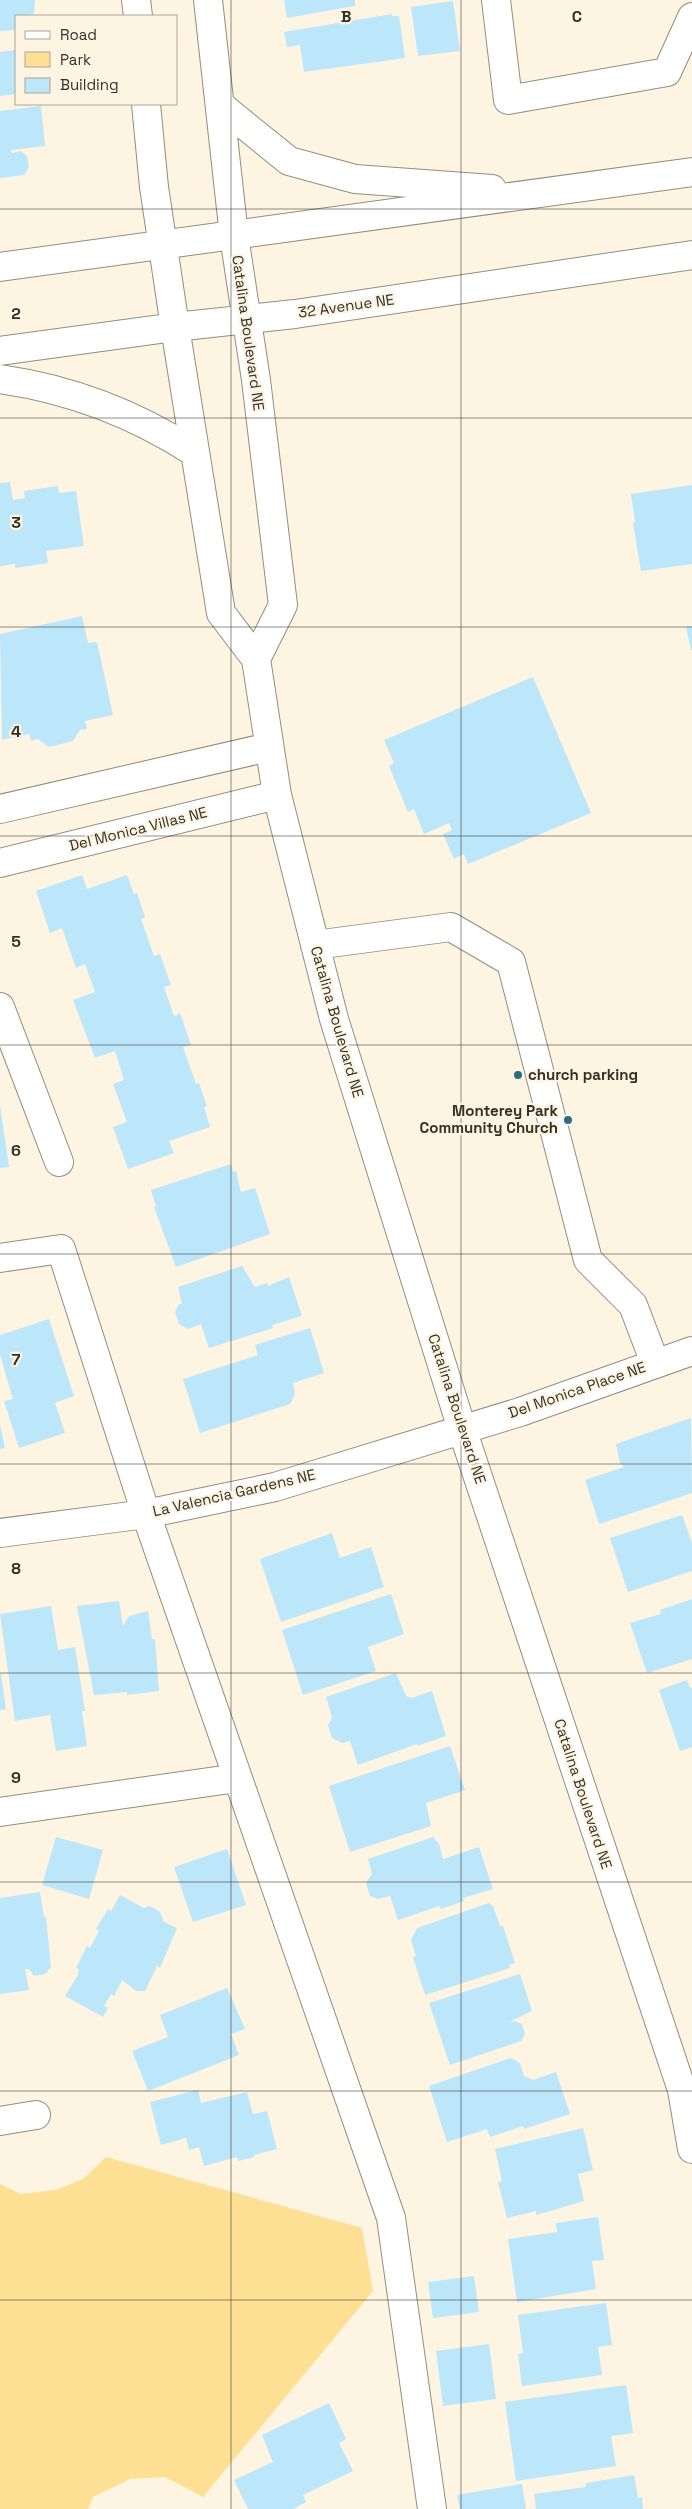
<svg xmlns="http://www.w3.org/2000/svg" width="692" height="2509" font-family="'Space Grotesk',sans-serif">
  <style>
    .green { fill: #fee095 }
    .building { fill: #bce6f9 }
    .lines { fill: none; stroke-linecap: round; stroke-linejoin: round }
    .minor-casing { stroke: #948d7c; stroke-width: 30 }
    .minor { stroke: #fff; stroke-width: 28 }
    .grid { fill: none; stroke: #323029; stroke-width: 1; stroke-opacity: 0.55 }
    .poi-dot { fill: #2f6b82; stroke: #fdf5e2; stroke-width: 2 }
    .labels { text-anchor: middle; stroke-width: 4.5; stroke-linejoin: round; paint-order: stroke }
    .street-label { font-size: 15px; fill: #323029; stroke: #fdf5e2 }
    .poi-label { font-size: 15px; font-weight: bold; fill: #323029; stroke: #fdf5e2; text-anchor: start }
    .grid-label { font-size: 16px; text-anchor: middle; font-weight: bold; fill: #323029; stroke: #fdf5e2; stroke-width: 4.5; stroke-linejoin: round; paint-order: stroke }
  </style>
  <rect width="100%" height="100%" fill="#fdf5e2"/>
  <path class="green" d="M106,2157L362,2228L373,2291L203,2497L165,2477L130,2479L93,2497L88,2509H0V2184L21,2194L56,2190L83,2179Z"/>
  <path class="building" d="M0,0H35L34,14L16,16V30L0,31Z
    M284,0H355V6L287,18Z
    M453,1L460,51L418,56L411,7Z
    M392,14V16H399L405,58L304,72L300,45L287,47L284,32Z
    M16,50V94L0,96V52Z
    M41,106L45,146L11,150L12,153L21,151L27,156L29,167L24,175L0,178V111Z
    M10,482L13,500L25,498L24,491L58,486L59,493L76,491L84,546L46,551L48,563L15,568V564L0,566V483Z
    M692,485V564L641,571L633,523L635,522L631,494Z
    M82,616L88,643L97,642L113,715L85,721L87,729L80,730L73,741L49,747L38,739L31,741L29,734L2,740L0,634Z
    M692,626V650H691L686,627Z
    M533,677L591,813L468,864L464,854L454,859L443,834L452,830L449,823L424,834L414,809L408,812L389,766L394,763L384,740Z
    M82,875L87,889L127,875L134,894L137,893L145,917L141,919L154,956L160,954L171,985L164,987L174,1016L180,1013L191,1045L183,1047L196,1084L199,1083L207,1106L204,1107L210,1127L169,1141L174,1153L128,1169L113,1127L127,1122L113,1084L124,1080L115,1051L95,1058L73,1000L95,992L85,964L76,968L62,928L50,933L36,891Z
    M0,1105L9,1167L0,1168Z
    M231,1164L233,1172L236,1171L241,1192L255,1188L270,1234L176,1267L154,1207L156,1206L151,1190Z
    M242,1266L255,1287L267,1283L268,1286L289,1277L302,1316L272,1325L273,1328L209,1348L201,1324L188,1329L179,1324L175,1312L179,1304H182L178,1287Z
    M49,1319L74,1396L55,1403L65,1433L19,1448L4,1401L13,1399L0,1355V1335Z
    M310,1328L324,1373L293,1383L295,1394L290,1404L200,1433L183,1379L258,1355L255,1345Z
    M691,1418L692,1493L599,1524L585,1480L624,1467L620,1463L616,1444Z
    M0,1424L5,1448L0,1449Z
    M682,1515L692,1543V1571L628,1592L610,1538Z
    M332,1533L340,1558L371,1547L384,1587L281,1622L260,1559Z
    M391,1594L404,1634L368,1647L376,1671L303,1695L282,1630Z
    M692,1599V1659L647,1673L630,1623L661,1614L660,1610Z
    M119,1601L123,1626L129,1616L148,1611L152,1639H155L159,1691L127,1695V1692L94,1695L77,1606Z
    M51,1606L58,1650L75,1647L85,1711H82L87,1746L56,1751L50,1715L15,1721L0,1614Z
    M1,1673L6,1709L0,1710V1674Z
    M396,1673L406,1696L412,1698L432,1691L446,1736L417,1746V1744L358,1765L350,1741L342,1743L332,1738L328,1725L332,1717L326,1697Z
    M687,1680L690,1688L692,1687V1747L680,1751L659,1690Z
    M450,1746L465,1790L426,1803L431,1826L350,1852L329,1786Z
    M56,1837L103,1850L89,1899L42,1885Z
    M433,1837L439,1844L443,1859L479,1847L493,1889L463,1898L464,1901L441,1909L439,1906L398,1920L390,1896L378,1899L370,1896L366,1883L372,1874L368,1859Z
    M227,1849L246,1905L193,1922L174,1867Z
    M40,1892L44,1917H46L51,1967L45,1974L34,1976L29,1969H25L29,1990L0,1994V1898Z
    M120,1895L144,1908L150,1906L160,1912L164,1922L177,1928L160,1968L157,1966L145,1991H136L122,1980L114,1996L111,1994L104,2006L108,2008L103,2017L65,1996L78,1975L79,1969L76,1968L87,1946L90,1948L99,1931L96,1929L108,1909L111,1911Z
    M489,1903L493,1906L500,1926H503L515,1963L509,1965L510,1968L425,1995L413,1957L416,1956L411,1940L417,1928Z
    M520,1974L532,2011L509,2022L515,2021L522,2024L525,2034L521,2041L450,2065L429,2003Z
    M227,1988L245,2029L231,2034L239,2055L148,2091L132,2051L168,2037L160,2015Z
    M511,2058L520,2063L524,2076L533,2080L556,2072L570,2114L524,2129L523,2126L490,2137L487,2129L447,2142L429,2086Z
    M198,2090L201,2103L247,2092L253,2114L267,2111L277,2149L254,2155V2157L238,2161L237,2157L204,2166L199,2147L189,2150L186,2138L161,2145L150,2102Z
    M583,2128L593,2170L578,2174L584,2201L536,2215V2211L507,2218L498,2182L502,2181L495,2149Z
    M598,2217L604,2260L592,2261L596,2289L517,2302L508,2239L557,2232L556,2223Z
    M474,2276L479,2312L433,2318L428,2282Z
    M606,2303L612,2345L598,2347L602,2375L522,2386L518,2354L523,2353L518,2315Z
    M489,2344L496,2399L443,2406L436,2351Z
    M626,2385L633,2433L611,2436L616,2466L516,2481L505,2402Z
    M329,2403L346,2439L339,2443L353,2471L303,2495L306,2502L293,2509H248L234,2480L273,2462L262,2435Z
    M634,2475L638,2498L642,2497L643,2509H536L534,2494L586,2487V2483Z
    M522,2484L526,2509H460L457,2495Z"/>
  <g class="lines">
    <defs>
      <path id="minor" d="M136,0L138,16
        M208,0L234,236L256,380L283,605L256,659
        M496,0L508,100L667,72L692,17
        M146,104L154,187L175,327L221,613L256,659L277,795L334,1019L462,1429L682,2090L692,2149
        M221,106L289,161L355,179L492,189
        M0,267L692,172
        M0,351L175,327L295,314L692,255
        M0,379C70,389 134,413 194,452
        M0,809L269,747
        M0,863L277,795
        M315,945L451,927L511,962L588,1260L633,1305L655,1363
        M0,1007L59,1162
        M0,1258L61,1249L146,1514L391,2218L432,2509
        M0,1533L146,1514L275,1487L520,1412L692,1351
        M0,1812L237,1778
        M0,2121L36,2115"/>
    </defs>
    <use href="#minor" class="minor-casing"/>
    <use href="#minor" class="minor"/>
  </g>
  <path class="grid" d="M231,0V2509M461,0V2509M0,209H692M0,418H692M0,627H692M0,836H692M0,1045H692M0,1254H692M0,1464H692M0,1673H692M0,1882H692M0,2091H692M0,2300H692"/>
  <g class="poi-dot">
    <circle cx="518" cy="1075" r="5"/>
    <circle cx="568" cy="1120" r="5"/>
  </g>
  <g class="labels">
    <g class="street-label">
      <text transform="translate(346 306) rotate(-8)" y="5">32 Avenue NE</text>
      <text transform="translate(248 333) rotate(82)" y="5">Catalina Boulevard NE</text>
      <text transform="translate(138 829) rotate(-14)" y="5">Del Monica Villas NE</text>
      <text transform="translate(337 1022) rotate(74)" y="5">Catalina Boulevard NE</text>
      <text transform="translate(577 1390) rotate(-19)" y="5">Del Monica Place NE</text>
      <text transform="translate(457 1409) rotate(72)" y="5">Catalina Boulevard NE</text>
      <text transform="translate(234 1493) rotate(-13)" y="5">La Valencia Gardens NE</text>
      <text transform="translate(583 1794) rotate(72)" y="5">Catalina Boulevard NE</text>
    </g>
    <g class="poi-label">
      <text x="528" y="1080">church parking</text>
      <text x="558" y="1116" text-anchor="end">Monterey Park<tspan x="558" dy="17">Community Church</tspan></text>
    </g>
  </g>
  <g class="grid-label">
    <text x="346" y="22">B</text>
    <text x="577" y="22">C</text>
    <text x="16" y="319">2</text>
    <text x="16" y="528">3</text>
    <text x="16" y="737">4</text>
    <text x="16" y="947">5</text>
    <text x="16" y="1156">6</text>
    <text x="16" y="1365">7</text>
    <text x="16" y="1574">8</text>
    <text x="16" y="1783">9</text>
  </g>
  <rect x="15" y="15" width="162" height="90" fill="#fdf5e2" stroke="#aca698"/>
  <rect x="25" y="31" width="25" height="8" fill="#ffffff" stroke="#aca698"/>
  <text x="60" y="40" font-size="15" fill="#323029">Road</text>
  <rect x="25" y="52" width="25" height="15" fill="#fee095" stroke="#aca698"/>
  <text x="60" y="65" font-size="15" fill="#323029">Park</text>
  <rect x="25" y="78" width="25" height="15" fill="#bce6f9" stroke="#aca698"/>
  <text x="60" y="90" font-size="15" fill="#323029">Building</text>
</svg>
